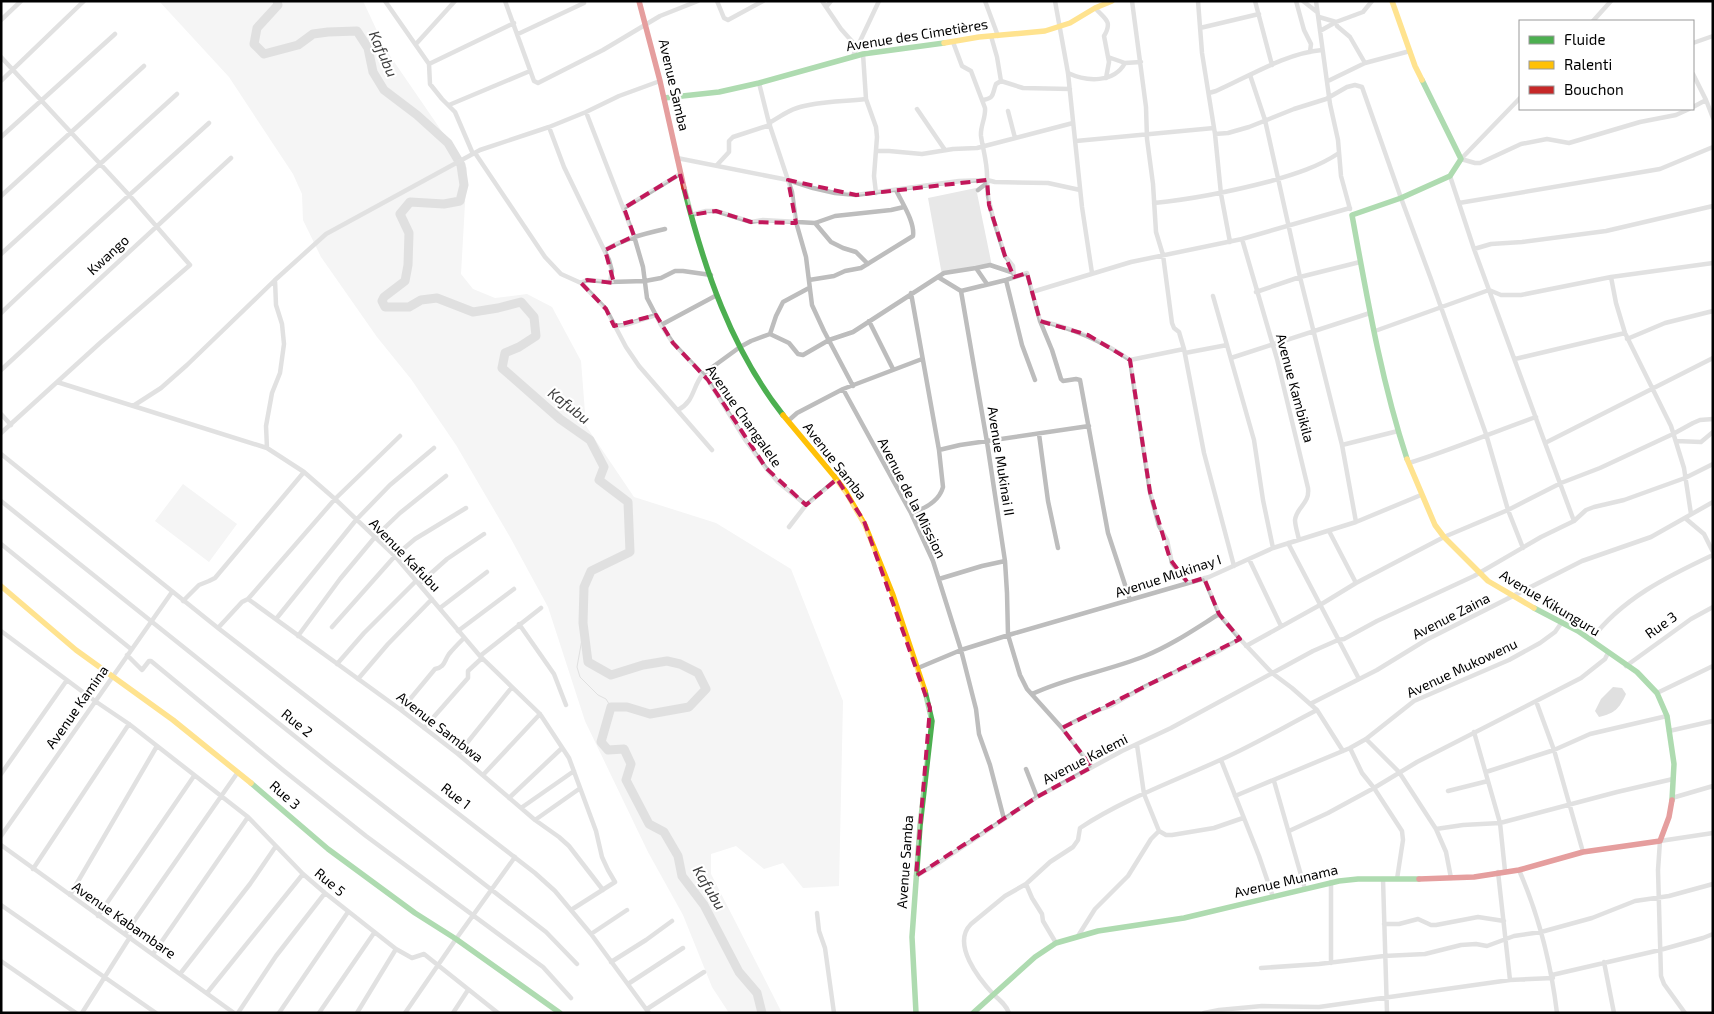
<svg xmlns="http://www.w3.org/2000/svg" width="1714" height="1014" font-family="'Exo 2',sans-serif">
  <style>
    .green { fill: #e8e8e8 }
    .water { fill: #bababa }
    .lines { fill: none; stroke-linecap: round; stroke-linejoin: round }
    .stream { stroke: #bababa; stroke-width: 1 }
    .river { stroke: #bababa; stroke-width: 9 }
    .street { stroke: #bdbdbd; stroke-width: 4.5 }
    .fast { stroke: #4caf50; stroke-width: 5.5 }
    .slow { stroke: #ffc107; stroke-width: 5.5 }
    .jam { stroke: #c62828; stroke-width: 5.5 }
    .marked { fill: none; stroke: #c2185b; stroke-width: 4; stroke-dasharray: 10 6; stroke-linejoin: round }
    .labels { text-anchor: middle; stroke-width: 4.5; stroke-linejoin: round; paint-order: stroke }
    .street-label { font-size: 14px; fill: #000; stroke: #fff }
    .water-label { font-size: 15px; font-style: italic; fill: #3e3e3e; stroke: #fff }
  </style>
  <rect width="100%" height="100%" fill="#fff"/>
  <path class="green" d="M159,1H363L386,50L467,168L461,274L473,289L495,298L527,294L552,307L581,361L586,426L634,497L716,523L791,569L843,701L839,886L803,888L783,863L764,869L736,846L711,854V874L782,1013H729L712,987L683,915L648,852L585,721L548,607L510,537L456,445L411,379L377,337L321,257L303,220L302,194L293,174L229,77Z
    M976,188L992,266L942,275L928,198Z
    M183,484L237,524L209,562L155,521Z"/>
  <path class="water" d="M1613,687L1622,688L1626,694C1619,709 1615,713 1599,717L1595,711L1601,699Z"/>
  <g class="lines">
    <path class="stream" d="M584,628L577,667L580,677L598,695L606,699L611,707"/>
    <path class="river" d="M277,1L278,5L257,28L254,44L264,54L298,45L313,34L328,32L357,31L368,48L373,72L384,90L417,115L448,143L461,165L464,185L460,201L444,204L410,202L400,214L409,233L408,265L405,281L384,297L382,301L385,307H409L421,300L437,298L473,312L498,308L521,302L534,317L536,336L519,347L505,353L502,368L560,419L590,440L604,467L599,480L628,502L630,552L591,571L584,587L583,623L588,662L611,675L643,665L667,661L680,664L698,673L706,689L689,707L650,714L627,707H611L601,742L608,750L624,749L631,764L626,780L649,824L664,832L678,856L682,876L704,905L739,972L757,993L762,1013"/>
    <path class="street" d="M385,1L429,64L430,84L442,99L455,112L473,154
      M505,1L534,81L538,83L603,50L660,16L698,1
      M717,1L724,18L728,20L763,1
      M822,1L841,29L857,47
      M985,1L998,36
      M1055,1L1068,73L1082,207L1092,273
      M1132,1L1146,107L1147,139L1153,184L1156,232L1163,255L1172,323L1174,328L1179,332L1184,349
      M1198,1L1202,53L1215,134L1221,194L1230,242
      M1255,1L1272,65
      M1296,1L1304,30L1311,44L1310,52
      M1303,1L1317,12
      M1316,1L1330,104L1338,140L1341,176L1350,209
      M826,7L831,1
      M1095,8C1105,19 1113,21 1104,36L1109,62L1106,78
      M1319,17L1336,22L1337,26L1350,37L1365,63
      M1,20L21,1
      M1593,21L1611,1
      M1200,28L1259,14
      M1320,31L1336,22L1363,12L1372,1
      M518,34L584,3L583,1
      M991,36L997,57L1001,81
      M1693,43L1713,36
      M416,44L455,1
      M863,54L866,99L876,127L877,137L874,176L876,193
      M853,56L879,1
      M1,57L130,196L190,265L100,343L1,433
      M1108,57L1125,63L1141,62
      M429,64L514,23
      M1068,73C1087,82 1114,83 1125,63
      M1693,74L1706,100L1713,118
      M1250,75L1265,120L1300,277L1342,445L1356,522
      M1,81L84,1
      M1001,81L1023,88L1070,89
      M1328,81L1365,63L1410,51
      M759,83L769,123L792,192L796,222L806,257L812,305L824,331L853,386
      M1209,93L1216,91C1248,77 1286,53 1322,50
      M1520,98L1461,159L1475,163H1480L1521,144L1547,139L1569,143L1640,122L1676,115L1689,109
      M983,100C995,98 992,94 996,84L1001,81
      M449,105L530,71
      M1693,107L1706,100
      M917,109L945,150
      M1008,111L1015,138
      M586,112L634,236L643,267L647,298L661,325L673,343L708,380L746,441L766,468L778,482L806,505
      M769,123C778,118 787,111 797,108C819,101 843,102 866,99
      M549,127L564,167L609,260L612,271L610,282
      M1215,134L1228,133L1249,127L1294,109L1326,99L1347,87L1355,85L1362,87L1401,198L1431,279L1486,434L1508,510L1523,548
      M1,137L115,34
      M1076,141L1214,128
      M876,151H889L922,154L953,149L977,148L1073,123
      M475,153L545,257L561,274L581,283L606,309L626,347L639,366L712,450
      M677,158L788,180L813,188L835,193L856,195L959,181L987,180C988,165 983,150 981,136C980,126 986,118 985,108L971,71L962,66L953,42
      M717,165L729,152V141L733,137L770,125
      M1450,176L1474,249L1545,443
      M978,190L987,183
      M1,196L144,66
      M1154,203C1194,199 1233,191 1271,181C1295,174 1318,167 1339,153
      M1459,203L1660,169L1713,147
      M624,208L680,174
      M691,215L706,211H716L751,222L763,220L815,223L835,216L891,210L904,207
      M815,223L831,242L843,248L856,252L868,264
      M1242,239L1277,359L1308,488C1310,504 1297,506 1295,520C1295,526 1298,534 1299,540
      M1474,249L1491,244L1522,242L1606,231L1713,206
      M605,250C624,239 643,234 665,229
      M1,254L177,94
      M976,268L990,265L1014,273
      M938,277L961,291L1006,280L1027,273L1040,321L1052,350L1061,379L1063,381L1076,379L1080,380L1108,533L1130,600
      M1014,277L1013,266L1005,256L993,218L988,196L987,180L995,182L1048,183L1080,190
      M1611,277L1616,303L1625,333L1671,426L1684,468L1691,514
      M809,280L834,276L845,271L861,268L913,236C915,222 902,203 896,190
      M1006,280L1022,345L1035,380
      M581,283L587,280L610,282L645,281L661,278L675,271H683L711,275
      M961,291L987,442L1005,561L1007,593L1008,635L1020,675L1027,689L1062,728L1092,767
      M1032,292L1131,262L1242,239L1350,208
      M1256,292L1300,277L1360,262
      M1213,296L1254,440L1263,500L1273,548
      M1,313C69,248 140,186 209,123
      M869,321L893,369
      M1040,321C1073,328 1102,341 1130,360L1184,349L1204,453L1234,566
      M661,325L717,295
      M614,326L625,325L656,315
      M1375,331L1489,290L1501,295H1521L1611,277L1713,263
      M770,334L776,316L783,302L809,288
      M1627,339L1665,323L1713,311
      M1185,353L1227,345
      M1231,358L1370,313
      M1515,359L1625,333
      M1130,360L1150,492L1159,526L1167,540L1172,563L1188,583
      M1,370L231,158
      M57,382L267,448L304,472L335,499L395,556L480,656L540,714L569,758L596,831L602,857L608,870L615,882L571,910
      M843,389L911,513L933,561L961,650L976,709L979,734L990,765L1004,819
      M133,406L161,388L187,365L275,280L326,234L480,150L549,127L586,112L619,96L660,81
      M678,410C695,401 692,387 703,374L740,347L751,341L770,334L789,343L798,354L803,355L829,340L853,332L944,273L976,268L987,284
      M1,414L11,425
      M788,421L797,413L843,389L922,359
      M1039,434L1048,501L1058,548
      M1676,441L1701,442L1713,432
      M1342,445L1398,431
      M267,448L266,426L272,393L280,373L284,344L282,324L276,305L275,280
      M939,450L960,445L1089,426
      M1,454L218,628L535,873L555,891L591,934L649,1013
      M1409,463C1452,450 1493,432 1536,417
      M1,501L332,766L546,932L577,964
      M911,513C924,509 939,502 943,487L939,450L911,293
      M1685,518L1704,534L1713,552
      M1574,521L1545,443L1713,358
      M789,527L806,505L837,479
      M1329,531L1356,583
      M1288,543L1359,679
      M1,544L131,649
      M1249,559L1281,626
      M1204,578L1219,614L1240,639L1272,673L1292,688L1317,710L1343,751
      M939,579L982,566L1005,561
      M419,584L447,559L484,534
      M248,599L401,710L458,754L535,820L559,837L569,846L603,890
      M183,601L199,585L209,581L215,578L304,472
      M440,608L487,572
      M276,619L356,520L390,485L434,448
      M519,624L554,674L566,705
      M332,627L395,556L415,539L466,508
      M218,628L242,602L248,599L335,499L400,436
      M1,631L95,701L129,724L248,817L303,874L325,893L396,949L412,958L424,954L498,1013
      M458,631L514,589
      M298,636L340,579L375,537L400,513L446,476
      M1591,640C1621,599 1668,576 1713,555
      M1246,646L1320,605L1356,583L1444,537L1508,510L1561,483L1600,468L1673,434L1693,423L1700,420L1713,419
      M127,655L142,670L149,661H151L283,770L366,836L543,967L571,998
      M480,656L541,608
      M337,664L364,633L416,581
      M1626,666L1691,619L1713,607
      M918,668L961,650L1012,634L1209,577L1273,548L1356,522L1421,495
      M358,679L388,644L432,599
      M1657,693L1713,666
      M1032,694C1068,677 1108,671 1145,656C1172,645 1195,629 1219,614
      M1536,701L1554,750L1583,852
      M1310,704L1377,670L1426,640L1582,561L1651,537L1713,502
      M401,710L435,669C445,667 444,661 449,654C453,649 459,643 464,638
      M424,728L468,678V671L482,658
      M1062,728L1094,712L1110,706L1146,686L1215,653L1240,639
      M1669,731L1713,721
      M1474,732L1500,823L1505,871
      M1366,739L1399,772L1436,829L1446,852L1451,878
      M1137,745L1144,794L1159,831
      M1350,748L1362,773L1374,788L1402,831L1403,840L1397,879
      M458,754L512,687
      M1221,760L1259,856L1273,897
      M1026,769L1037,797
      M1486,772L1554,750L1590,734L1667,716
      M1,774L67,680
      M483,775L540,714
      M1274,781L1305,889
      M1448,791L1488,781
      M1235,796L1350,748L1366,739L1414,701L1509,660L1540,643L1555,632L1562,622
      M509,798L562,748
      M1672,798L1713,786
      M521,808L574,771
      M535,820L579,789
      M1436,829L1463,825L1500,823L1617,792L1673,779
      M1159,831L1166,835H1172L1214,828L1243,818
      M1289,831L1328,813L1374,788L1417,762L1581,678L1605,659L1608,653
      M1,836L172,592
      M1,845L234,1013
      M33,869L129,724
      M1519,870C1539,916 1551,964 1557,1013
      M1498,872L1510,980
      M916,876L940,862L1037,797L1122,751L1171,728L1313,651L1338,640L1344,639L1377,621L1474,576L1541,537L1574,521L1586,510L1594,507L1624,500L1685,478L1713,464
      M1383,879L1387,1013
      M1331,882V963
      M1026,884L1032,898L1042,914L1043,921L1056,943
      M70,895L157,746
      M1,905L156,1013
      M817,913L819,931L825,948L834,1013
      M98,916L194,776
      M1384,924H1399L1418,919L1431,925H1436L1478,917L1504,921
      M125,934L238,772
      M591,934L627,910
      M1078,936L1095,909L1128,876L1151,839L1159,831
      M153,954L248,817
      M1,961L76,1013
      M611,962L646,940L672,921
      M1604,962L1614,1013
      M1261,968L1319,964L1384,956L1425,954L1461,945L1476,944L1487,946L1514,936L1541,932L1592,918L1635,901L1669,896L1713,884
      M180,974L250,884L276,846
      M1552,975L1660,950L1703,938L1713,934
      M628,984L683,948
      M207,993L303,874
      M647,1009L704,972
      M82,1013L130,937
      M238,1013L276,956L325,893
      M279,1013L348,912
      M319,1013L374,933
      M357,1013L396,949
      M405,1013L456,939L515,857
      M453,1013L468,990
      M1009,1013C1006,1005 1000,1000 994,995C979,979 951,944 971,924L1005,896L1026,884L1050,862L1073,847L1078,840L1080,828C1122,800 1172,782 1218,761C1252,746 1284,727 1317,710
      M1204,1013L1219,1010L1262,1006L1319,1007L1510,980L1553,978
      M1685,1013L1664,984L1661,976L1658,870L1660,841L1713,833"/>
    <path class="fast" d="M664,98L719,92L759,83L863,54L944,43
      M684,188C704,268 731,349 783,415
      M1407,459C1381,380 1367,297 1352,215L1401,198L1450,176L1461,159L1422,80
      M1534,608L1578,631L1637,672L1657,693L1667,716L1674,764L1672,800
      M251,783L328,849L415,913L456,939L560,1013
      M916,1013L912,937L920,826L932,721L925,691
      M973,1013L1035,957L1056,943L1098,931L1184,918L1339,881L1358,879H1419"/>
    <path class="slow" d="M1392,1L1415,66L1422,80
      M944,43L979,37L1045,31L1070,23L1095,8L1112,1
      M783,415L834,476L846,492L865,525L893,595L925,691
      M1407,459L1435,525L1444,537L1488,581L1534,608
      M1,586L76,650L173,720L251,783"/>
    <path class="jam" d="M639,1L660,81L684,188
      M1419,879L1474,877L1519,870L1583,852L1660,841L1669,817L1672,800"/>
  </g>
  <path d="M0 0H1714V1014H0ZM680,174L691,215L716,211L751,222L796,223L788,180L856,195L987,180L989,205L1005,256L1014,277L1027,273L1040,321L1088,335L1130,360L1150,492L1170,559L1188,583L1204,578L1219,614L1240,639L1062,728L1092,767L1037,797L916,876L930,708L864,521L837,479L806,505L766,468L708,380L673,343L656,315L614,326L606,309L581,283L587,280L614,283L605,250L634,236L624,208Z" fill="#fff" fill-opacity=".55" fill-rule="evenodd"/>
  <path class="marked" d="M680,174L691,215L716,211L751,222L796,223L788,180L856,195L987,180L989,205L1005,256L1014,277L1027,273L1040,321L1088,335L1130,360L1150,492L1170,559L1188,583L1204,578L1219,614L1240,639L1062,728L1092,767L1037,797L916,876L930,708L864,521L837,479L806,505L766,468L708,380L673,343L656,315L614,326L606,309L581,283L587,280L614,283L605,250L634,236L624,208Z"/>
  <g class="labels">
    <g class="street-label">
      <text transform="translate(917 35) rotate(-9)" y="5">Avenue des Cimetières</text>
      <text transform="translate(674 85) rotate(77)" y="5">Avenue Samba</text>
      <text transform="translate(108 255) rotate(-43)" y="5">Kwango</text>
      <text transform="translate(1295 388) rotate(75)" y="5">Avenue Kambikila</text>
      <text transform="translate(744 416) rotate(55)" y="5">Avenue Changalele</text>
      <text transform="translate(835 461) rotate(52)" y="5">Avenue Samba</text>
      <text transform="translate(1001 461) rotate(81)" y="5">Avenue Mukinai II</text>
      <text transform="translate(912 498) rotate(63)" y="5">Avenue de la Mission</text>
      <text transform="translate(405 555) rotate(46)" y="5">Avenue Kafubu</text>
      <text transform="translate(1168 576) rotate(-18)" y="5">Avenue Mukinay I</text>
      <text transform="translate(1550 603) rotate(31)" y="5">Avenue Kikunguru</text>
      <text transform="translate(1451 616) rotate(-27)" y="5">Avenue Zaina</text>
      <text transform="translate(1661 625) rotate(-35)" y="5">Rue 3</text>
      <text transform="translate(1462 668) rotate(-25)" y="5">Avenue Mukowenu</text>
      <text transform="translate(77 707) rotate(-55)" y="5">Avenue Kamina</text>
      <text transform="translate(297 723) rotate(39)" y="5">Rue 2</text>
      <text transform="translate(440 727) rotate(38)" y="5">Avenue Sambwa</text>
      <text transform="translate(1085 759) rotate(-27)" y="5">Avenue Kalemi</text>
      <text transform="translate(285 795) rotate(41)" y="5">Rue 3</text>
      <text transform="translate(456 796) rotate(38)" y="5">Rue 1</text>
      <text transform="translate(905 862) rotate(-86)" y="5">Avenue Samba</text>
      <text transform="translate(1286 881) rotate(-13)" y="5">Avenue Munama</text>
      <text transform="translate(330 882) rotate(40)" y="5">Rue 5</text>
      <text transform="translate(124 920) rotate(35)" y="5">Avenue Kabambare</text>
    </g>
    <g class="water-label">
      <text transform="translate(383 54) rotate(66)" y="5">Kafubu</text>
      <text transform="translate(569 406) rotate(38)" y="5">Kafubu</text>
      <text transform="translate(709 888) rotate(59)" y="5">Kafubu</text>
    </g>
  </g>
  <rect width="1714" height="1014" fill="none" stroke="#000000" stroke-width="5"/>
  <rect x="1519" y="20" width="175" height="90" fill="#ffffff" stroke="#999999"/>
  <rect x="1529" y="36" width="25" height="8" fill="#4caf50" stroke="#999999"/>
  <text x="1564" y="45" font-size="15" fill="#000000">Fluide</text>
  <rect x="1529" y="61" width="25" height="8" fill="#ffc107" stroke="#999999"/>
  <text x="1564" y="70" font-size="15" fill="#000000">Ralenti</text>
  <rect x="1529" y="86" width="25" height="8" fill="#c62828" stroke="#999999"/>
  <text x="1564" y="95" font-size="15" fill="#000000">Bouchon</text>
</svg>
